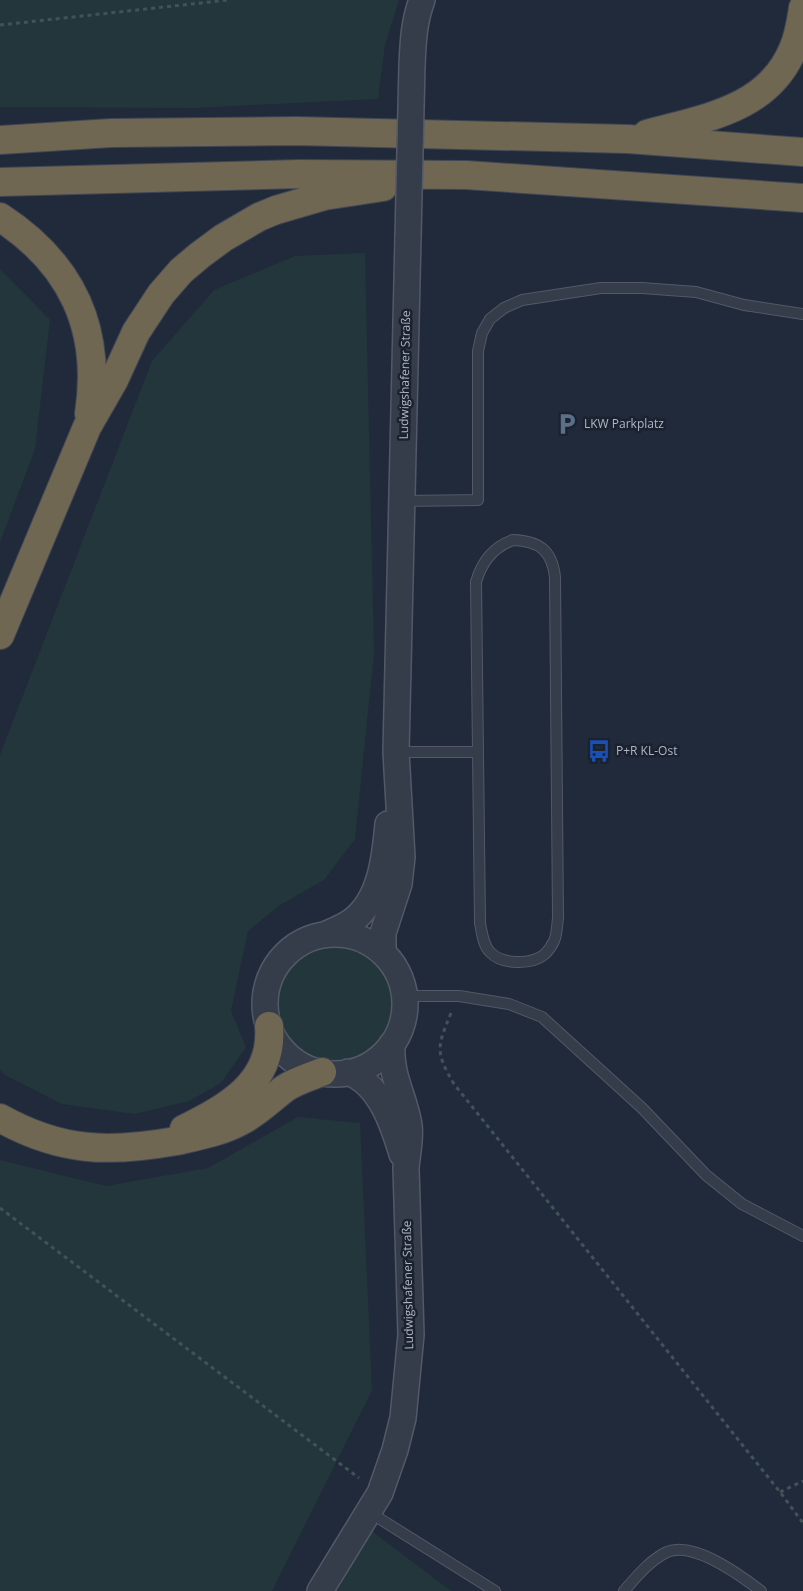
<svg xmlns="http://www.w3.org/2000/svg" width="803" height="1591" font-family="'Open Sans',sans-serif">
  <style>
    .green { fill: #23363b }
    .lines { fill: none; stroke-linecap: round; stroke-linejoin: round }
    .service-casing { stroke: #535968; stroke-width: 12 }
    .tertiary-casing { stroke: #535968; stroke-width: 28 }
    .motorway-casing { stroke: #404655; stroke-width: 30 }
    .path { stroke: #415358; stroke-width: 3; stroke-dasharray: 4 4; stroke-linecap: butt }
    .service { stroke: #353c4a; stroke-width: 10 }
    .tertiary { stroke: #353c4a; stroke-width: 25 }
    .motorway { stroke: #706752; stroke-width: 28 }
    .tertiary-bridge-casing { stroke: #535968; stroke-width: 28; stroke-linecap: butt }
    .tertiary-bridge { stroke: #353c4a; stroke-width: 25 }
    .labels { text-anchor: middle; stroke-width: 5; stroke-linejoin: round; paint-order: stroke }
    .street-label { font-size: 12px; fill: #b0b6c6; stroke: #1a212f }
    .poi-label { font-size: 12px; fill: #b0b6c6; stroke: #1a212f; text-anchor: start }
  </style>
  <rect width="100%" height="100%" fill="#212a3a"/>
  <path class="green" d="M0,0H399L385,45L378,99L194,108L0,107Z
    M365,253L374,653L355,839L324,880L280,905L248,931L231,1011L246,1047L221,1083L189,1101L135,1114L62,1104L5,1075L0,1069V755L152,361L214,290L295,256Z
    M0,269L50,320L35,449L0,542Z
    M278 1004a57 57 0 1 1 114 0a57 57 0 1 1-114 0Z
    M298,1117L360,1123L372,1390L272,1591H0V1160L106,1186L208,1168Z
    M369,1529L451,1591H338Z"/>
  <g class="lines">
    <defs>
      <path id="service" d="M402,501L478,500V351L482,333L490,319L504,308L522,300L601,288H642L696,292L744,305L803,314
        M513,540C540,541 552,551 555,577L558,918C557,925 557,935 554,941C552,945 548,951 545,954C532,965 502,965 490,952C483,945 482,933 480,923L476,582C482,561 493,547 513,540Z
        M396,752H477
        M404,996H459L509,1004L542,1017L642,1108L706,1175L742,1204L803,1236
        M369,1512L495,1591
        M624,1591C636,1577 650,1560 667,1552C694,1541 740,1575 761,1591"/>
      <path id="tertiary" d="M412,65C413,42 414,21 422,0
        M265 1004a70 70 0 1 1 140 0a70 70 0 1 1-140 0Z
        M324,935C334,931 344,927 352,921C381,900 385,856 388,824
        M383,953V933L399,884L402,857L396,752L408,237
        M348,1072C380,1084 393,1124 402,1154
        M320,1591L380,1493L395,1450L403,1418L411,1335L406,1168C407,1154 411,1139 409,1125C404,1095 390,1076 392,1044"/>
      <path id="motorway" d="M647,134C704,118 768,110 793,49C799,36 801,21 803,8
        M0,140L111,133L296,131L628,139L803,152
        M0,182L299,174L466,175L803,198
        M0,217C72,264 102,329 89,414
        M0,635L87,427L114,380L136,332L161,294L181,271L200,255L223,238L259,217L276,210L324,196L383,187
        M0,1118C61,1152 109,1153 176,1141C198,1136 221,1132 241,1121C257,1113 270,1100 284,1089C295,1081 309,1077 322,1072
        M184,1129C228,1107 274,1082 269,1026"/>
    </defs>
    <use href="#service" class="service-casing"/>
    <use href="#tertiary" class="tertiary-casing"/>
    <use href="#motorway" class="motorway-casing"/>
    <path class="path" d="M0,25L228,0
      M451,1013C437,1047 435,1052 454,1084L780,1492L803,1523
      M0,1208L359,1478
      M780,1492L803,1481"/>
    <use href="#service" class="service"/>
    <use href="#tertiary" class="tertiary"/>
    <use href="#motorway" class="motorway"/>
    <defs>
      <path id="tertiary-bridge" d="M408,237L412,65"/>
    </defs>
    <use href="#tertiary-bridge" class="tertiary-bridge-casing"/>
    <use href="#tertiary-bridge" class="tertiary-bridge"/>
  </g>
  <defs>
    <symbol id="parking-bare" viewBox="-9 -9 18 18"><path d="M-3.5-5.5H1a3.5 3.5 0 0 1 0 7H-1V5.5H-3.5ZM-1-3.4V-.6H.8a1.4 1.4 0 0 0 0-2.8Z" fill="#5c6f8a" stroke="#1a212f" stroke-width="2.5" paint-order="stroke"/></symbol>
    <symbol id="bus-bare" viewBox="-9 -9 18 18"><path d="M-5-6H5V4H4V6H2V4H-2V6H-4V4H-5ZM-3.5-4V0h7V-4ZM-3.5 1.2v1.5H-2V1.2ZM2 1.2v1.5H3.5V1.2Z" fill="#1a4fb4" stroke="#1a212f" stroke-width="2.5" paint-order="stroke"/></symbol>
  </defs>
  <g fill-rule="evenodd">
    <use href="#parking-bare" x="551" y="408" width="32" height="32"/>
    <use href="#bus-bare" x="583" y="735" width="32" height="32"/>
  </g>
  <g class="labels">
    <g class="street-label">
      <text transform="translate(405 375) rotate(-89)" y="4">Ludwigshafener Straße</text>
      <text transform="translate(408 1285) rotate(-91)" y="4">Ludwigshafener Straße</text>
    </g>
    <g class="poi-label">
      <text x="584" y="428">LKW Parkplatz</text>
      <text x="616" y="755">P+R KL-Ost</text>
    </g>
  </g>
</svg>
